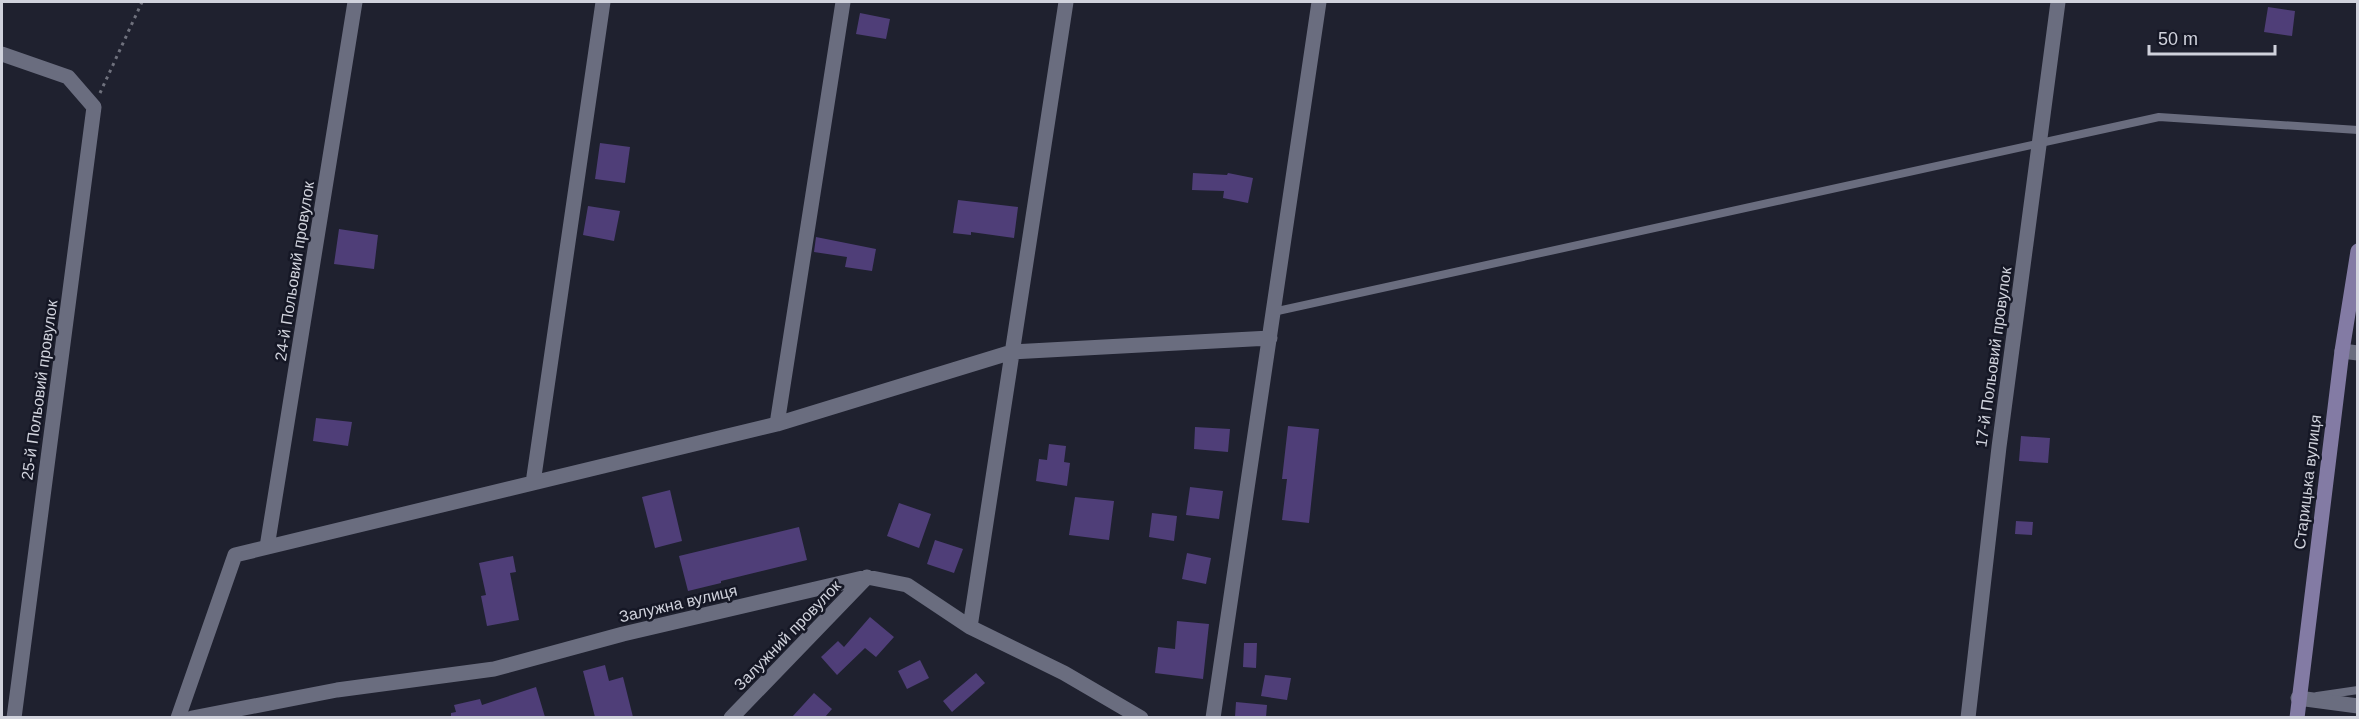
<svg xmlns="http://www.w3.org/2000/svg" width="2359" height="719" font-family="Helvetica,sans-serif">
  <style>
    .building { fill: #4f3e78 }
    .lines { fill: none; stroke-linecap: round; stroke-linejoin: round }
    .path { stroke: #6f717d; stroke-width: 3; stroke-dasharray: 3 4.5; stroke-linecap: butt }
    .lane { stroke: #6a6d7f; stroke-width: 8 }
    .street { stroke: #6a6d7f; stroke-width: 15 }
    .secondary { stroke: #837ba4; stroke-width: 15 }
    .labels { text-anchor: middle; stroke-width: 5; stroke-linejoin: round; paint-order: stroke }
    .street-label { font-size: 16px; fill: #d0d2dc; stroke: #151725 }
  </style>
  <rect width="100%" height="100%" fill="#1f212f"/>
  <path class="building" d="M2268,7L2295,11L2292,36L2264,32Z
    M860,13L890,19L886,39L856,34Z
    M600,143L630,147L625,183L595,179Z
    M1193,173L1227,175L1228,173L1253,178L1248,203L1223,198L1224,191L1192,190Z
    M958,200L1018,207L1014,238L971,232V235L953,233Z
    M588,206L620,211L614,241L583,235Z
    M339,229L378,235L374,269L334,264Z
    M816,237L876,249L872,271L845,267L847,257L814,252Z
    M316,418L352,422L348,446L313,441Z
    M1288,426L1319,429L1309,523L1282,520L1287,479H1282Z
    M1195,427L1230,429L1228,452L1194,449Z
    M2021,436L2050,438L2048,463L2019,461Z
    M1049,444L1066,446L1064,462L1070,463L1067,486L1036,481L1039,459L1047,460Z
    M1190,487L1223,491L1219,519L1186,515Z
    M670,490L682,541L655,548L642,497Z
    M1075,497L1114,501L1109,540L1069,535Z
    M899,503L931,514L919,548L887,536Z
    M1152,513L1177,516L1174,541L1149,537Z
    M2016,521L2033,522L2032,535L2015,534Z
    M799,527L807,560L721,581V583L688,591L679,556Z
    M935,540L963,549L954,573L927,564Z
    M1187,553L1211,558L1206,584L1182,579Z
    M513,556L516,572L510,573L519,620L487,626L481,596L486,595L479,563Z
    M870,617L894,637L876,657L865,648L837,675L821,657L838,641L844,647Z
    M1177,621L1209,624L1203,679L1155,673L1158,647L1175,649Z
    M1244,643H1257L1256,668L1243,667Z
    M920,660L929,678L907,689L898,671Z
    M605,665L609,681L623,677L633,717H595L583,671Z
    M976,673L985,683L952,712L943,701Z
    M1265,675L1291,678L1287,700L1261,696Z
    M536,687L545,717H451V713L456,712L454,705L480,699L482,705Z
    M814,693L832,709L825,717H792Z
    M1236,702L1267,705L1266,717H1235Z"/>
  <g class="lines">
    <path class="path" d="M100,93L142,2"/>
    <path class="lane" d="M1273,312L2159,117L2358,130
      M2317,696L2358,690"/>
    <path class="street" d="M2,54L68,77L94,107L14,718
      M2342,351L2358,353
      M777,424L843,2
      M533,483L603,2
      M267,547L355,2
      M970,627L1066,2
      M2298,698L2358,706
      M178,718L235,555L777,424L1012,352L1270,338
      M192,718L337,690L494,669L623,634L867,577L907,585L970,627L1064,673L1141,718
      M731,718L867,577
      M1213,718L1319,2
      M1968,718L1999,447L2058,2"/>
    <path class="secondary" d="M2297,718L2342,351L2358,251"/>
  </g>
  <g class="labels">
    <g class="street-label">
      <text transform="translate(294 271) rotate(-81)" y="6">24-й Польовий провулок</text>
      <text transform="translate(1993 357) rotate(-82)" y="6">17-й Польовий провулок</text>
      <text transform="translate(39 390) rotate(-82)" y="6">25-й Польовий провулок</text>
      <text transform="translate(2307 482) rotate(-83)" y="6">Старицька вулиця</text>
      <text transform="translate(678 603) rotate(-13)" y="6">Залужна вулиця</text>
      <text transform="translate(787 635) rotate(-46)" y="6">Залужний провулок</text>
    </g>
  </g>
  <rect width="2359" height="719" fill="none" stroke="#d0d2dc" stroke-width="6"/>
  <path d="M2149 45v9h126v-9" fill="none" stroke="#d0d2dc" stroke-width="3"/>
  <text x="2158" y="45" font-size="18" fill="#d0d2dc" stroke="#151725" stroke-width="4.5" paint-order="stroke">50 m</text>
</svg>
